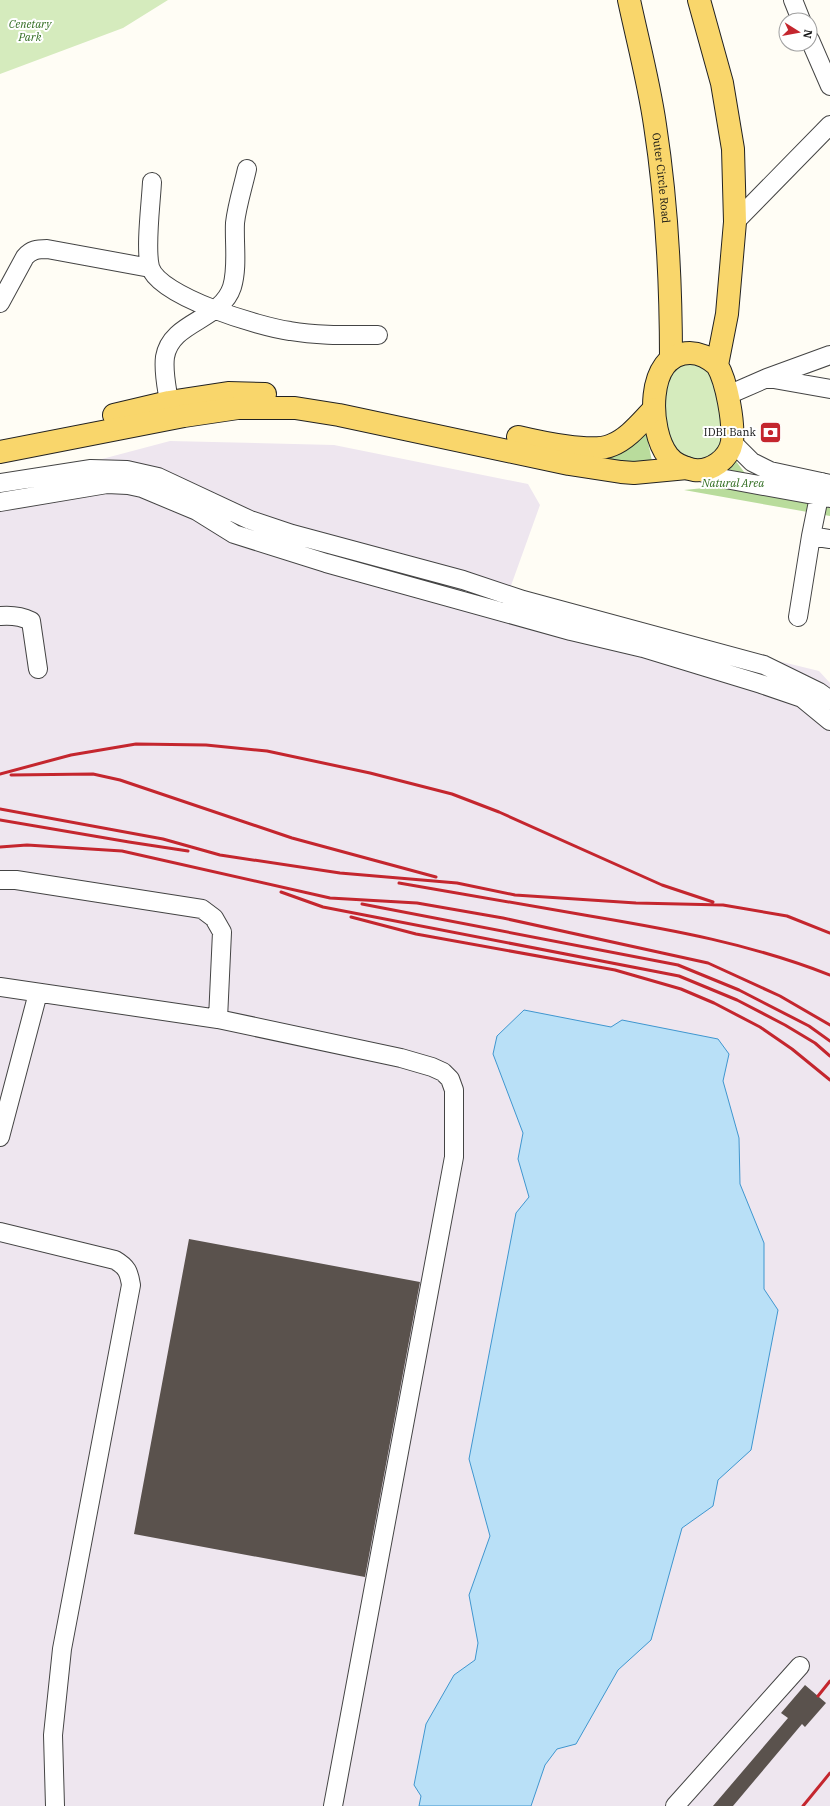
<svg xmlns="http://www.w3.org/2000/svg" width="830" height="1806" font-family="'IBM Plex Serif',serif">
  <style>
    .industrial { fill: #eee6ef }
    .green { fill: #d5ebbd }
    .forest { fill: #b9dc9c }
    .water { fill: #b9e0f7; stroke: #3f96cf }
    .building { fill: #5a524d }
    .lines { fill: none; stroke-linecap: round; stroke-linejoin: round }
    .minor-casing { stroke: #444; stroke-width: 20 }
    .major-casing { stroke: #222; stroke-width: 24 }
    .minor { stroke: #fff; stroke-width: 18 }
    .major { stroke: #f9d66b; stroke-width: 22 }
    .rail { stroke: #c4262e; stroke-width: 3 }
    .labels { text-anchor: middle; stroke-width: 4; stroke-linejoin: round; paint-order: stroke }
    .park-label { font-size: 11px; font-style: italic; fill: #2f6b1f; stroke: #fff }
    .street-label { font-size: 11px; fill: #111; stroke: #fff }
    .poi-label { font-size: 11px; fill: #111; stroke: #fff; text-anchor: end }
  </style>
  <rect width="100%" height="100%" fill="#fffdf5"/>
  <path class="industrial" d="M170,441L334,445L528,484L540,505L508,594L819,671L830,683V1806H0V486Z"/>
  <path class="green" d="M0,0H168L123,28L0,74Z
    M683,357L719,372L724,452L689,464L662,433L663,407L671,368Z"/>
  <path class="forest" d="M646,432L653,466L555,454Z
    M727,449L750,480L830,499V516L684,490L714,487L725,467Z"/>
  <path class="water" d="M524,1010L611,1027L622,1020L718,1039L729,1054L723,1081L739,1138L740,1184L764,1243V1289L778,1310L751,1450L718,1480L713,1506L682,1528L651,1640L618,1670L576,1744L557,1749L545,1765L531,1806H419L421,1796L414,1785L426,1724L454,1675L475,1660L478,1643L469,1595L490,1536L469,1459L516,1213L529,1197L518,1159L523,1133L493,1054L497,1036Z"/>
  <path class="building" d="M189,1239L420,1282L365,1577L134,1534Z
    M805,1685L826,1703L805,1727L802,1724L733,1806H713L788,1718L781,1713Z"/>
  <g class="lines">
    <defs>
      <path id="minor" d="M793,0L801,20
        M810,40L830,86
        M152,182C151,203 145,248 150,267C159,297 261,327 290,331C319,336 349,335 378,335
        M735,222L830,125
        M0,303L25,257C31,250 37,249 47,249L150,268
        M768,378L830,389
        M728,395L767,378L830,355
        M169,402C167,388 163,372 165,357C171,321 221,321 232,287C238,267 234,244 235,223C237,205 243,187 247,169
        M732,442L752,462L770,471L830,484
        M694,470L720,478L830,498
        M0,483L91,469L127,470L158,477L250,520L292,534L463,580L523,600L764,665L819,692L830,700
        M0,502L107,484L128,485L142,488L197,511L234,534L326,563L571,631L643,648L761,684L802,698L830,721
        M811,536L830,539
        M0,616C11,615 21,616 31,621L38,669
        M798,617L811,536L822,482
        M0,880H16L202,909L214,918L222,932L218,1019
        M0,987L218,1019L401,1058L432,1067L443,1072L450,1079L454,1090V1157L333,1806
        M0,1137L38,993
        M0,1232L115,1260C127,1267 129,1272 131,1285L62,1649L53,1735L55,1806
        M675,1806L800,1666"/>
      <g id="major">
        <path id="s1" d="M629,0C638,42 649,83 655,125C667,203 671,281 671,359"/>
        <path d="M699,0L722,83L733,149L735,222L727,314L717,365C727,382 734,422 732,442C729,459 711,472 694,470C684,468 674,464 668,456C648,431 645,353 690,353C700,353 709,358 717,365"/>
        <path d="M114,415L169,402L228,393L265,394"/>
        <path d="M518,437C539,442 593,454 612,445C629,438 641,422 654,409"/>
        <path d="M0,452L184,416L238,408H295L339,415L569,464L621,472L634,473L687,468"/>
      </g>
    </defs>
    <use href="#minor" class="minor-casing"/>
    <use href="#major" class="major-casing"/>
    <use href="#minor" class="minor"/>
    <use href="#major" class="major"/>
    <path class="rail" d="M0,774L71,755L136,744L206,745L267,751L370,773L452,794L499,812L662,885L713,902
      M11,775L93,774L120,780L292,838L436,877
      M0,809L163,839L220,855L340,873L457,883L515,895L636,903L723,905L787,916L830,933
      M0,820L129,842L188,851
      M0,847L27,845L122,851L330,898L417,903L503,918L708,963L780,996L830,1025
      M399,883C462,894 526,905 590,916C673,930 751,944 830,975
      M281,892L323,907L679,976L737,1000L785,1025L815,1043L830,1056
      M362,904L678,965L739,990L809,1026L830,1041
      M351,917L416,934L615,970L681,989L714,1003L760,1027L792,1049L830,1080
      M818,1696L830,1681
      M803,1806L830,1773"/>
  </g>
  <defs>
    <symbol id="bank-square" viewBox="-11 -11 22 22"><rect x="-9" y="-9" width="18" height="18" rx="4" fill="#c4262e" stroke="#fff"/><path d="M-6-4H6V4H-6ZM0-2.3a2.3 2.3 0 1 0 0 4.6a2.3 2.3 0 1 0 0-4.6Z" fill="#fff"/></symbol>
  </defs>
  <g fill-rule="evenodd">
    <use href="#bank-square" x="758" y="420" width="25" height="25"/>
  </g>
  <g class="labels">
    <g class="park-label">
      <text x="30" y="28">Cenetary<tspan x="30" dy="13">Park</tspan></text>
      <text x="733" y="487">Natural Area</text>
    </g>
    <g class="street-label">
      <text dy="4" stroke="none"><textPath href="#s1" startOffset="181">Outer Circle Road</textPath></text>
    </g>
    <g class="poi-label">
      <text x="756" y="436">IDBI Bank</text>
    </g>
  </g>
  <g transform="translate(798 32) rotate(101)"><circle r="19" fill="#ffffff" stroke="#a0a0a0"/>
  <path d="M0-3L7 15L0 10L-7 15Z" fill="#c4262e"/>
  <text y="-6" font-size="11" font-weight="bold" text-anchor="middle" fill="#111111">N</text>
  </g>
</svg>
